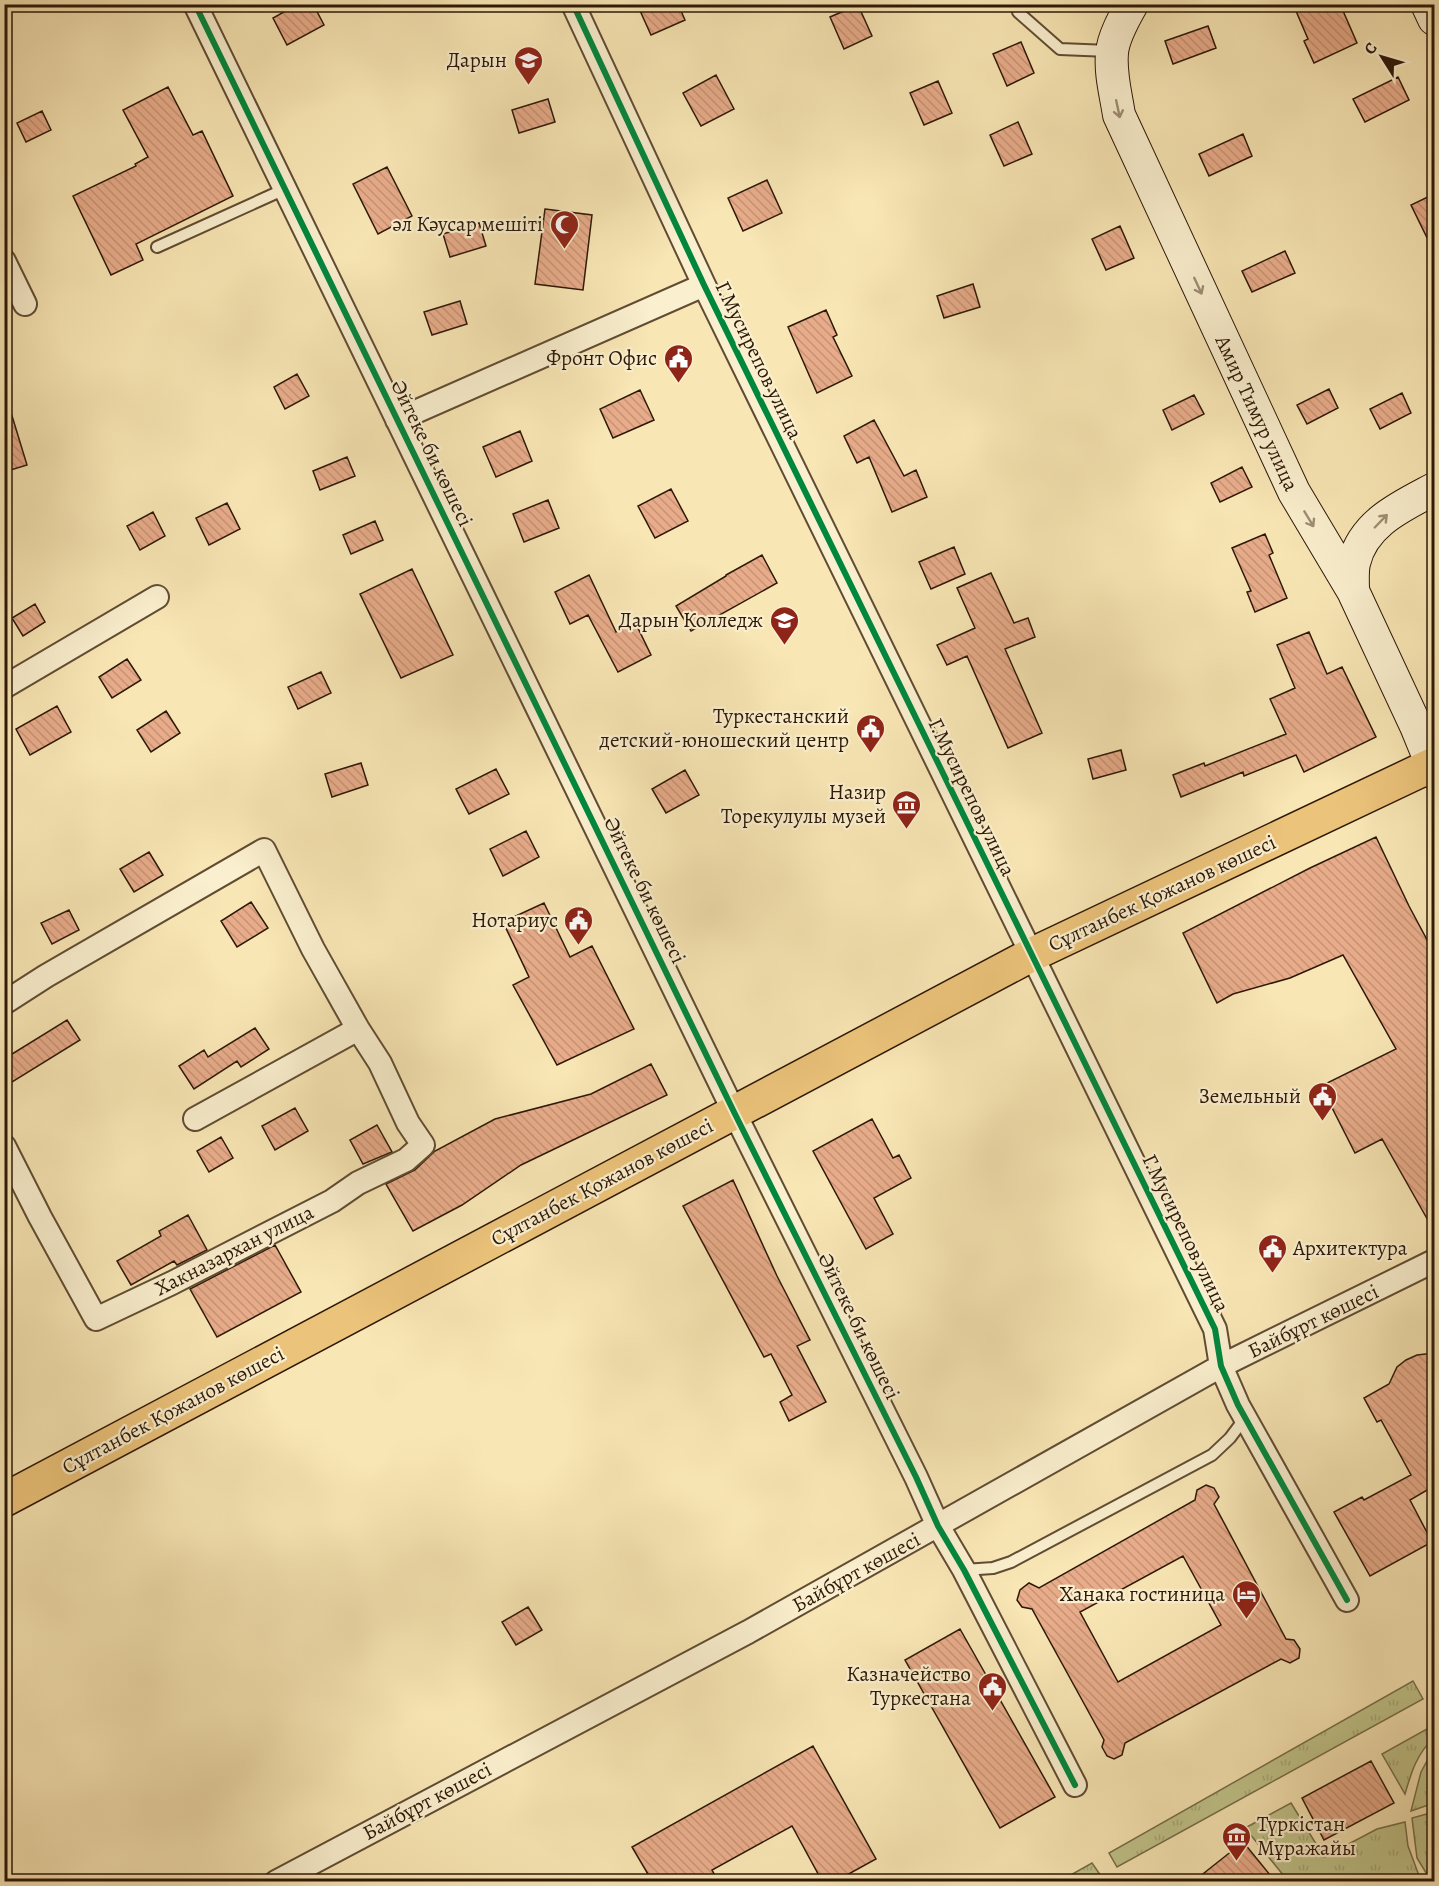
<svg xmlns="http://www.w3.org/2000/svg" width="1439" height="1886" font-family="Alegreya,serif">
  <style>
    .grass { fill: url(#grass-tufts); stroke: #776e49; stroke-width: 1.5 }
    .building { fill: url(#building-back-hatch); stroke: #2d1808; stroke-width: 1.5; fill-rule: evenodd }
    .lines { fill: none; stroke-linecap: round; stroke-linejoin: round }
    .lane-casing { stroke: #604c33; stroke-width: 14 }
    .street-casing { stroke: #604c33; stroke-width: 26 }
    .secondary-casing { stroke: #2d1808; stroke-width: 34 }
    .primary-casing { stroke: #2d1808; stroke-width: 36 }
    .lane { stroke: #faefce; stroke-width: 10 }
    .street { stroke: #faefce; stroke-width: 22 }
    .secondary { stroke: #faefce; stroke-width: 32 }
    .primary { stroke: #ecc37a; stroke-width: 33 }
    .cycleway-casing { stroke: #faefce; stroke-width: 10 }
    .cycleway { stroke: #00873e; stroke-width: 6 }
    .oneway { stroke: #9e8e75 }
    .labels { text-anchor: middle; stroke-width: 4.5; stroke-linejoin: round; paint-order: stroke }
    .poi-label { font-size: 21px; fill: #2d1808; stroke: #faefce; text-anchor: end }
    .street-label { font-size: 21px; fill: #2d1808; stroke: #faefce }
  </style>
  <defs>
    <pattern id="grass-tufts" width="24" height="20" patternUnits="userSpaceOnUse" patternTransform="scale(1.5)"><rect width="24" height="20" fill="#c1c48a"/><path d="M3 7l-1-3M5 7V3M7 7l1-3M15 17l-1-3M17 17v-4M19 17l1-3" fill="none" stroke="#a6a876"/></pattern>
    <pattern id="building-back-hatch" width="6" height="6" patternUnits="userSpaceOnUse" patternTransform="scale(1.5)"><rect width="6" height="6" fill="#e8ac8a"/><path d="M-1 5l2 2M0 0l6 6M5-1l2 2" fill="none" stroke="#c79376"/></pattern>
  </defs>
  <rect width="100%" height="100%" fill="#f8e6b4"/>
  <filter id="stains"><feTurbulence type="fractalNoise" baseFrequency=".00333" numOctaves="4"/><feColorMatrix values="0 0 0 0 .2 0 0 0 0 .09 0 0 0 0 .02 0 0 0 .5 -.17"/></filter>
  <radialGradient id="worn" r=".72"><stop offset=".6" stop-color="#630" stop-opacity="0"/><stop offset="1" stop-color="#630" stop-opacity=".3"/></radialGradient>
  <path class="grass" d="M1413,1681L1423,1699L1117,1867L1109,1853Z
    M1434,1725V1738C1417,1753 1411,1773 1405,1794L1382,1754Z
    M1434,1748V1803L1411,1811L1421,1772Z
    M1291,1803L1324,1857L1377,1829L1405,1822L1408,1846L1421,1881H1288L1245,1828Z
    M1434,1812V1881H1431L1417,1858L1412,1818Z
    M1092,1863L1101,1876L1092,1881H1060Z"/>
  <path class="building" d="M298,4H313L324,25L287,45L273,18Z
    M637,4H678L685,20L651,35Z
    M1293,4H1340L1357,43L1314,63L1304,41L1308,39Z
    M858,5L872,36L844,49L830,17Z
    M1208,26L1216,48L1173,64L1165,41Z
    M1021,42L1034,73L1007,86L993,54Z
    M716,75L734,109L701,126L683,93Z
    M1398,77L1409,100L1365,122L1353,99Z
    M938,81L952,113L924,125L910,93Z
    M168,87L193,135L202,131L233,196L136,244L143,260L111,275L73,196L136,166L135,164L148,157L123,110Z
    M548,99L555,122L519,133L512,110Z
    M42,111L51,130L26,142L17,123Z
    M1018,122L1032,154L1004,166L990,135Z
    M1243,134L1252,156L1209,176L1199,154Z
    M387,167L412,216L378,234L353,184Z
    M767,180L782,213L743,231L728,198Z
    M1434,194V252L1411,205Z
    M545,209L592,215L583,290L535,284Z
    M479,223L486,246L450,257L443,234Z
    M1120,226L1134,258L1106,270L1092,239Z
    M1285,251L1295,273L1252,292L1242,271Z
    M973,284L980,307L944,318L937,296Z
    M460,301L467,324L432,335L424,312Z
    M826,310L837,335L833,337L852,376L817,393L788,327Z
    M297,374L309,396L285,409L274,387Z
    M1329,389L1338,408L1307,424L1297,405Z
    M640,390L654,420L613,438L600,409Z
    M1402,393L1411,413L1380,429L1370,409Z
    M1194,395L1204,414L1172,430L1163,410Z
    M9,406L27,465L4,472V407Z
    M874,420L904,476L916,470L927,497L892,512L869,457L857,463L844,436Z
    M520,431L532,461L496,477L483,447Z
    M347,457L355,476L320,490L313,471Z
    M1242,467L1252,487L1220,502L1211,483Z
    M671,489L688,521L655,538L638,506Z
    M548,500L559,528L524,542L513,514Z
    M227,503L240,529L209,545L196,518Z
    M153,512L165,536L140,550L127,526Z
    M375,521L383,540L351,554L343,535Z
    M1265,534L1273,553L1269,555L1287,598L1255,612L1247,592L1251,591L1232,548Z
    M954,547L965,574L931,589L919,562Z
    M762,555L777,583L691,631L676,606L726,576V575Z
    M412,569L453,655L401,678L360,594Z
    M991,573L1014,623L1028,618L1035,637L1005,649L1042,733L1008,748L967,656L947,665L937,645L975,628L957,588Z
    M589,575L616,632L635,622L651,655L618,672L588,615L570,624L555,592Z
    M35,604L45,622L23,636L12,618Z
    M1309,632L1327,674L1342,667L1376,737L1304,772L1296,755L1244,776L1243,772L1181,797L1173,775L1204,763L1205,766L1286,734L1270,699L1295,688L1277,645Z
    M127,659L141,680L112,698L99,677Z
    M321,672L331,693L298,709L288,687Z
    M57,706L71,732L30,755L16,729Z
    M166,711L180,733L151,752L137,730Z
    M1121,750L1126,770L1093,779L1088,759Z
    M361,763L368,785L332,797L325,774Z
    M496,769L509,794L469,814L456,789Z
    M685,770L699,795L666,813L652,789Z
    M526,831L539,857L503,876L490,849Z
    M1376,837L1409,906L1434,953V1231L1382,1139L1355,1153L1321,1086L1396,1049L1343,955L1290,978L1233,994L1217,1003L1183,933L1310,868Z
    M149,852L163,875L134,892L120,869Z
    M251,902L268,928L237,947L221,921Z
    M544,903L570,957L592,946L634,1029L557,1065L513,985L529,977L503,922Z
    M69,910L79,930L52,944L41,923Z
    M67,1020L80,1040L4,1087V1059Z
    M255,1028L269,1049L241,1067L237,1061L194,1089L179,1066L204,1050L208,1057Z
    M651,1064L667,1095L521,1165L462,1205L413,1231L386,1184L415,1170L435,1151L495,1119L591,1094Z
    M295,1108L308,1131L275,1150L262,1126Z
    M872,1119L893,1158L899,1155L911,1178L874,1198L893,1234L866,1249L813,1151Z
    M377,1125L392,1152L363,1164L350,1140Z
    M221,1137L233,1158L209,1172L197,1151Z
    M733,1180L777,1276L810,1340L797,1346L826,1402L789,1421L780,1402L792,1395L771,1354L764,1357L683,1206Z
    M188,1215L207,1250L177,1265L174,1261L131,1285L117,1261L161,1236L159,1231Z
    M275,1245L301,1292L217,1337L190,1289Z
    M1434,1353V1486L1410,1500L1432,1542L1370,1576L1334,1512L1362,1497L1364,1500L1411,1475L1381,1420L1377,1422L1364,1398L1389,1384L1397,1367L1406,1360L1417,1355Z
    M1206,1485L1214,1488L1219,1497L1214,1504L1286,1639L1294,1640L1300,1649L1299,1658L1290,1663L1281,1659L1125,1743L1122,1755L1114,1759L1107,1756L1102,1747L1104,1740L1032,1609L1022,1607L1017,1600L1020,1590L1029,1583L1039,1588L1195,1500L1197,1490ZM1183,1556L1221,1625L1118,1682L1080,1612Z
    M528,1607L542,1630L516,1645L502,1622Z
    M960,1629L1055,1797L1000,1828L905,1660Z
    M813,1746L876,1859L836,1881H822L792,1826L712,1870L718,1881H652L632,1847Z
    M1371,1761L1394,1803L1324,1840L1302,1798Z
    M1244,1843L1275,1881H1194L1228,1854Z"/>
  <g class="lines">
    <defs>
      <path id="lane" d="M1018,12L1060,49L1109,51
        M157,247L285,189
        M964,1570L993,1568L1011,1562L1212,1455L1230,1438L1245,1418"/>
      <path id="street" d="M195,4L734,1112L916,1477L938,1526L964,1570L1075,1785
        M573,4L704,285L1215,1329L1221,1366L1238,1405L1347,1600
        M4,261L25,304
        M397,420L704,285
        M4,687L157,597
        M4,1003L46,976L264,850L313,949L358,1029L195,1119
        M4,1146L40,1217L96,1319L172,1283L332,1201L358,1183L406,1160L423,1145L408,1123L380,1063L358,1029
        M276,1882L748,1632L1221,1366L1434,1261"/>
      <path id="secondary" d="M1132,4C1124,18 1113,38 1112,53C1110,74 1116,95 1119,115L1294,492L1353,591L1416,726L1432,765
        M1427,4L1434,19
        M1353,591C1353,582 1352,572 1354,563C1363,523 1402,506 1434,489"/>
      <path id="primary" d="M4,1500L1031,955L1432,765L1434,772"/>
    </defs>
    <use href="#lane" class="lane-casing"/>
    <use href="#street" class="street-casing"/>
    <use href="#secondary" class="secondary-casing"/>
    <use href="#primary" class="primary-casing"/>
    <use href="#lane" class="lane"/>
    <use href="#street" class="street"/>
    <use href="#secondary" class="secondary"/>
    <use href="#primary" class="primary"/>
    <defs>
      <path id="cycleway" d="M195,4L734,1112L916,1477L938,1526L964,1570L1075,1785
        M573,4L704,285L1215,1329L1221,1366L1238,1405L1347,1600"/>
    </defs>
    <use href="#cycleway" class="cycleway-casing"/>
    <use href="#cycleway" class="cycleway"/>
  </g>
  <defs><path id="oneway-shaft" d="M-6 0H5M1.5-3L5.5 0L1.5 3" fill="none" stroke-width="1.6" stroke-linecap="round" stroke-linejoin="round" transform="scale(1.5)"/></defs>
  <g class="oneway">
    <use href="#oneway-shaft" transform="translate(1118 109) rotate(78)"/>
    <use href="#oneway-shaft" transform="translate(1198 286) rotate(65)"/>
    <use href="#oneway-shaft" transform="translate(1309 519) rotate(59)"/>
    <use href="#oneway-shaft" transform="translate(1381 521) rotate(-46)"/>
  </g>
  <defs>
    <symbol id="university-pin" viewBox="-11 -11 22 30"><path d="M0 17L-7.5 6A9.5 9.5 0 1 1 7.5 6Z" fill="#8f2418" stroke="#faefce"/><path d="M0-5L7-2L0 1L-7-2ZM-4 1L0 2.5L4 1V4Q0 6-4 4Z" fill="#fff"/></symbol>
    <symbol id="mosque-pin" viewBox="-11 -11 22 30"><path d="M0 17L-7.5 6A9.5 9.5 0 1 1 7.5 6Z" fill="#8f2418" stroke="#faefce"/><path d="M3.5-4.9A6 6 0 1 0 3.5 4.9A5 5 0 1 1 3.5-4.9Z" fill="#fff"/></symbol>
    <symbol id="civic-pin" viewBox="-11 -11 22 30"><path d="M0 17L-7.5 6A9.5 9.5 0 1 1 7.5 6Z" fill="#8f2418" stroke="#faefce"/><path d="M-.6-6.5H3V-4.5H.6V-3L4-1V1h2V6H-6V1h2V-1L-.6-3ZM-1.2 2.5V6h2.4V2.5Z" fill="#fff"/></symbol>
    <symbol id="museum-pin" viewBox="-11 -11 22 30"><path d="M0 17L-7.5 6A9.5 9.5 0 1 1 7.5 6Z" fill="#8f2418" stroke="#faefce"/><path d="M0-6L6-3V-2H-6V-3ZM-5-1h2V3h-2ZM-1-1h2V3h-2ZM3-1h2V3H3ZM-6 4H6V6H-6Z" fill="#fff"/></symbol>
    <symbol id="hotel-pin" viewBox="-11 -11 22 30"><path d="M0 17L-7.5 6A9.5 9.5 0 1 1 7.5 6Z" fill="#8f2418" stroke="#faefce"/><path d="M-6-4.5h1.5V1H6V5H4.5V3h-9V5H-6ZM-4 0a1.8 1.8 0 1 1 3.6 0ZM.5 0V-2.5h3Q6-2.5 6 0Z" fill="#fff"/></symbol>
  </defs>
  <g fill-rule="evenodd">
    <use href="#university-pin" x="512" y="44" width="33" height="45"/>
    <use href="#mosque-pin" x="548" y="208" width="33" height="45"/>
    <use href="#civic-pin" x="662" y="342" width="33" height="45"/>
    <use href="#university-pin" x="768" y="604" width="33" height="45"/>
    <use href="#civic-pin" x="854" y="712" width="33" height="45"/>
    <use href="#museum-pin" x="890" y="788" width="33" height="45"/>
    <use href="#civic-pin" x="562" y="904" width="33" height="45"/>
    <use href="#civic-pin" x="1306" y="1080" width="33" height="45"/>
    <use href="#civic-pin" x="1256" y="1232" width="33" height="45"/>
    <use href="#hotel-pin" x="1230" y="1578" width="33" height="45"/>
    <use href="#civic-pin" x="976" y="1670" width="33" height="45"/>
    <use href="#museum-pin" x="1220" y="1820" width="33" height="45"/>
  </g>
  <g class="labels">
    <g class="poi-label">
      <text x="507" y="67">Дарын</text>
      <text x="543" y="231">әл Кәусар мешіті</text>
      <text x="657" y="365">Фронт Офис</text>
      <text x="763" y="627">Дарын Колледж</text>
      <text x="849" y="723">Туркестанский<tspan x="849" dy="24">детский-юношеский центр</tspan></text>
      <text x="886" y="799">Назир<tspan x="886" dy="24">Торекулулы музей</tspan></text>
      <text x="558" y="927">Нотариус</text>
      <text x="1301" y="1103">Земельный</text>
      <text x="1293" y="1255" text-anchor="start">Архитектура</text>
      <text x="1225" y="1601">Ханака гостиница</text>
      <text x="971" y="1681">Казначейство<tspan x="971" dy="24">Туркестана</tspan></text>
      <text x="1257" y="1831" text-anchor="start">Түркістан<tspan x="1257" dy="24">Мұражайы</tspan></text>
    </g>
    <g class="street-label">
      <text transform="translate(759 360) rotate(64)" y="7">Г.Мусирепов улица</text>
      <text transform="translate(1257 413) rotate(65)" y="7">Амир Тимур улица</text>
      <text transform="translate(432 453) rotate(64)" y="7">Әйтеке би көшесі</text>
      <text transform="translate(972 797) rotate(64)" y="7">Г.Мусирепов улица</text>
      <text transform="translate(645 890) rotate(64)" y="7">Әйтеке би көшесі</text>
      <text transform="translate(1162 893) rotate(-25)" y="7">Сұлтанбек Қожанов көшесі</text>
      <text transform="translate(602 1182) rotate(-28)" y="7">Сұлтанбек Қожанов көшесі</text>
      <text transform="translate(1186 1233) rotate(64)" y="7">Г.Мусирепов улица</text>
      <text transform="translate(234 1250) rotate(-27)" y="7">Хакназархан улица</text>
      <text transform="translate(1313 1321) rotate(-26)" y="7">Байбұрт көшесі</text>
      <text transform="translate(859 1326) rotate(64)" y="7">Әйтеке би көшесі</text>
      <text transform="translate(173 1410) rotate(-28)" y="7">Сұлтанбек Қожанов көшесі</text>
      <text transform="translate(856 1572) rotate(-29)" y="7">Байбұрт көшесі</text>
      <text transform="translate(427 1801) rotate(-28)" y="7">Байбұрт көшесі</text>
    </g>
  </g>
  <rect width="1439" height="1886" fill="none" stroke="#f8e6b4" stroke-width="24"/>
  <rect x="6" y="6" width="1427" height="1874" fill="none" stroke="#2d1808" stroke-width="3"/>
  <rect x="12" y="12" width="1415" height="1862" fill="none" stroke="#2d1808" stroke-width="1.5"/>
  <g transform="translate(1382 57) rotate(307)" stroke="#faefce" stroke-width="4.5" paint-order="stroke">
  <path d="M0-4.5L10 22L0 15L-10 22Z" fill="#2d1808"/>
  <text y="-9" font-size="16" font-weight="bold" text-anchor="middle" fill="#2d1808">С</text>
  </g>
  <rect width="100%" height="100%" filter="url(#stains)"/>
  <rect width="100%" height="100%" fill="url(#worn)"/>
</svg>
